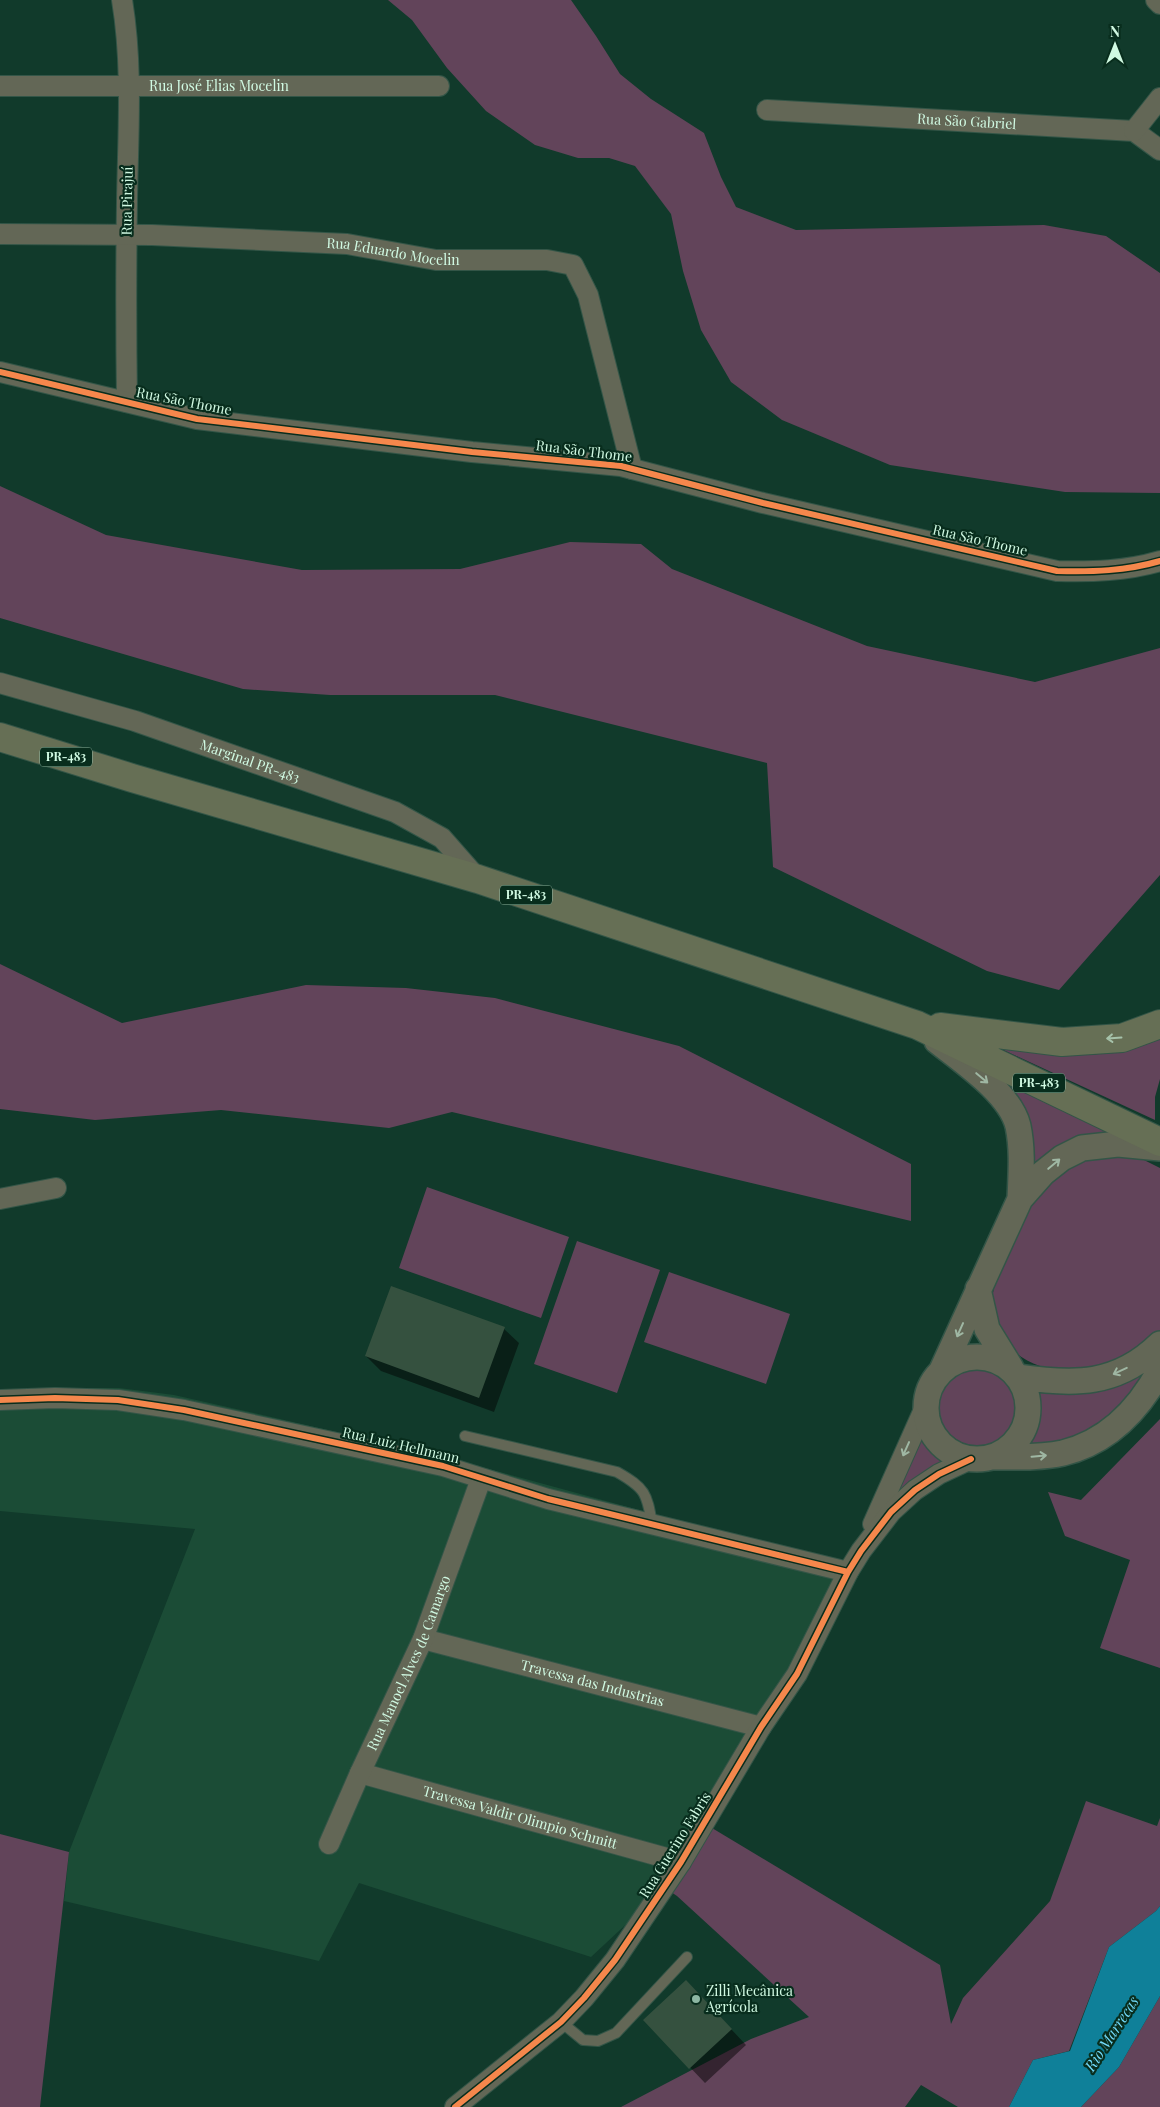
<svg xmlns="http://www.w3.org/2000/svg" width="1160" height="2107" font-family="'Playfair Display',serif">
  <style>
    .built { fill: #1b4c36 }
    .green { fill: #62445a }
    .water { fill: #0f8099 }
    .shadow { fill: #0007 }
    .building { fill: #35513f }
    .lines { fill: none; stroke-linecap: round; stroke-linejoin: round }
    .service-casing { stroke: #335547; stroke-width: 12 }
    .minor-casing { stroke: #335547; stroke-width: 22 }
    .tertiary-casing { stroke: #335547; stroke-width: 28 }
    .trunk-casing { stroke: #335547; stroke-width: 30 }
    .service { stroke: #636756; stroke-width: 10 }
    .minor { stroke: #636756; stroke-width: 20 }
    .tertiary { stroke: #636756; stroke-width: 25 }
    .trunk { stroke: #666f55; stroke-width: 28 }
    .cycleway-casing { stroke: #082d1d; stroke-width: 9 }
    .cycleway { stroke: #f5874c; stroke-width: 6 }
    .oneway { stroke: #a6c2aa }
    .oneway2 { stroke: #9fb7a3 }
    .poi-dot { fill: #8db6a2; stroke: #082d1d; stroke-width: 2 }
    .labels { text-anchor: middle; stroke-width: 4.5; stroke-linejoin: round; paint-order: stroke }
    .shield { fill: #082d1d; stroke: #94bca7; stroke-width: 1 }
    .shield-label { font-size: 12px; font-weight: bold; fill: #d0f9e2 }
    .street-label { font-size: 14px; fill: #d0f9e2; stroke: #082d1d }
    .poi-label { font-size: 14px; fill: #d0f9e2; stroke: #082d1d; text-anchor: start }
    .water-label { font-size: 15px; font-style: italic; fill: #72dafa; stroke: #082d1d }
  </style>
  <rect width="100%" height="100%" fill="#113a2b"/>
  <path class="built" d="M52,1388H119L174,1395L254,1413L449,1458L844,1566L764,1730L665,1888L591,1957L359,1883L319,1961L64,1901L69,1852L195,1529L0,1511V1390Z"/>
  <path class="green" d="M388,0H571L596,36L620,74L651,99L704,133L721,177L736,207L796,230L1044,225L1106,236L1160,273V493L1065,492L890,465L782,420L731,382L701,330L683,271L671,214L635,166L609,158H578L535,145L486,111L447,68L412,20Z
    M0,486L106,535L302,570L460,569L570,542L641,544L672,569L867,646L1035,682L1160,648V875L1059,990L987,971L773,867L767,763L495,695H330L243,689L0,618Z
    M0,964L122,1023L306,985L406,988L495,998L679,1046L911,1164V1221L452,1112L389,1128L221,1110L95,1120L0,1109Z
    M1160,1039V1079L1155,1097V1120L995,1046C1050,1059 1107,1060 1160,1039Z
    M993,1075L1115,1132L1025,1186Z
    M1134,1155L1160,1168V1333C1148,1342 1134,1356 1120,1362C1114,1365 1105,1366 1098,1367C1047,1378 1001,1362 992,1306C989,1283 1025,1210 1038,1190C1041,1186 1078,1159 1084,1157C1093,1153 1123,1155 1134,1155Z
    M427,1187L569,1237L541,1318L399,1268Z
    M577,1241L660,1270L617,1393L534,1364Z
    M669,1272L790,1314L766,1384L644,1342Z
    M1160,1352L1150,1382L1084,1438L1021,1446C1038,1428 1041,1406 1030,1384Z
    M939 1407a39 39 0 1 1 78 0a39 39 0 1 1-78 0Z
    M1160,1419V1668L1100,1648L1130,1560L1065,1536L1048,1492L1081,1500Z
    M923,1428L934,1447L952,1458L888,1505Z
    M1086,1801L1157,1826L1160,1818V1906L1156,1911L1109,1947L1069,2051L1033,2060L1009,2107H958L921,2085L905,2107H621L751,2039L809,2017L677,1896L665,1888L707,1825L940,1965L951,2024L963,1998L1050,1901Z
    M0,1834L69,1852L40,2107H0Z
    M1160,1996V2107H1081L1119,2067Z"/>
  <path class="water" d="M1160,1906V1996L1119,2067L1081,2107H1009L1033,2060L1070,2051L1109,1947L1156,1911Z"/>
  <path class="shadow" d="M504,1329L519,1343L494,1412L381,1371L366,1356Z
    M700,1996L746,2045L705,2083L645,2020Z"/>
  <path class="building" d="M391,1286L505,1327L479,1398L365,1356Z
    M686,1980L732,2029L689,2069L643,2020Z"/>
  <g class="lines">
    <defs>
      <path id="service" d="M465,1436L617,1472C645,1488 647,1493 652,1524
        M561,2022L583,2040L598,2041L616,2033L687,1957"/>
      <g id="minor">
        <path d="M122,0C133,66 128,134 127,201C126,268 126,335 127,402"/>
        <path d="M1156,0L1160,4"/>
        <path id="s1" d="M0,86H439"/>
        <path id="s2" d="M767,110L1134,131L1160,150"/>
        <path d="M1134,131L1160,98"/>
        <path id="s3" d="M0,234L152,235L347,244L436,260H547L573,265L588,295L632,469"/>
        <path d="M0,372L197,419L472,452L621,466L763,503L1057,571C1092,572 1126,571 1160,561"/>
        <path id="s4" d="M0,683L135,721L395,812L442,838L478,879"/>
        <path d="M0,1199L56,1188"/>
        <path d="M0,1400L55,1398L118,1400L184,1410L443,1466L548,1499L848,1572"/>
        <path d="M873,1524L926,1405"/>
        <path id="s5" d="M423,1639L761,1727"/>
        <path id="s6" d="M360,1773L681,1862"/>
        <path id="s7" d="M329,1844L360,1773L423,1639L481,1479"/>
        <path d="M455,2107L561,2022L584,1998L615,1960L681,1862L761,1727L797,1674L848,1572L861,1551L891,1512L915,1490L939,1474L971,1459"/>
      </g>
      <path id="tertiary" d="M937,1041C962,1061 1010,1093 1018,1126C1023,1150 1021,1174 1020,1199
        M978,1289L987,1329L1011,1368
        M926 1408a51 51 0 1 1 102 0a51 51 0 1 1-102 0Z
        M942,1370L1020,1199L1043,1173L1062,1158L1082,1148L1118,1144L1160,1148
        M1019,1377C1074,1385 1117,1386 1160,1344
        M993,1457C1016,1457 1040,1458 1063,1453C1108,1442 1139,1409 1160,1370"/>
      <path id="trunk" d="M0,737L132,778L478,879L917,1025L1160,1142
        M940,1027L1062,1042L1122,1038L1160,1024"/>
    </defs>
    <use href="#service" class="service-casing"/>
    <use href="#minor" class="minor-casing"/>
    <use href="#tertiary" class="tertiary-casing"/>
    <use href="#trunk" class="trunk-casing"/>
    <use href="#service" class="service"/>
    <use href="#minor" class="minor"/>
    <use href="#tertiary" class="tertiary"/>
    <use href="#trunk" class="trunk"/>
    <defs>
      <path id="cycleway" d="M0,372L197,419L472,452L621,466L763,503L1057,571C1092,572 1126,571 1160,561
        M0,1400L55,1398L118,1400L184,1410L443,1466L548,1499L848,1572
        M455,2107L561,2022L584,1998L615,1960L681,1862L761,1727L797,1674L848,1572L861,1551L891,1512L915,1490L939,1474L971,1459"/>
    </defs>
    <use href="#cycleway" class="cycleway-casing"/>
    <use href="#cycleway" class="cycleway"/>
  </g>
  <defs><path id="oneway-shaft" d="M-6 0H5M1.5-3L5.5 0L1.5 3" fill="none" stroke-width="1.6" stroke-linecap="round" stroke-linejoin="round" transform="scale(1.25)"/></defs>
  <use class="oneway" href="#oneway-shaft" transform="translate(1114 1038) rotate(176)"/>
  <g class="oneway2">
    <use href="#oneway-shaft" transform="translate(982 1078) rotate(40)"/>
    <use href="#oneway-shaft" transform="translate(1054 1164) rotate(-40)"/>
    <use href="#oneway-shaft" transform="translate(960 1330) rotate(114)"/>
    <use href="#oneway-shaft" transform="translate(1120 1371) rotate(155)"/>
    <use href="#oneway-shaft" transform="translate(906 1449) rotate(114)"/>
    <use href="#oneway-shaft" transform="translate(1039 1456) rotate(-5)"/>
  </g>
  <circle class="poi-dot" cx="696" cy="1999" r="5"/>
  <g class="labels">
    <g class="shield">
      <rect x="40" y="747.5" width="52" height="19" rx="4"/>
      <rect x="500" y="885.5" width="52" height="19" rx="4"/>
      <rect x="1013" y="1073.5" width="52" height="19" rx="4"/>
    </g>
    <g class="shield-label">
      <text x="66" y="761">PR-483</text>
      <text x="526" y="899">PR-483</text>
      <text x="1039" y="1087">PR-483</text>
    </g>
    <g class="street-label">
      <text dy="5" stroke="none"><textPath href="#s1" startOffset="219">Rua José Elias Mocelin</textPath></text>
      <text dy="5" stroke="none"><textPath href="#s2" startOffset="200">Rua São Gabriel</textPath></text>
      <text transform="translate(127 201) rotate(-89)" y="5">Rua Pirajuí</text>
      <text dy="5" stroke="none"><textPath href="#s3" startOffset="394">Rua Eduardo Mocelin</textPath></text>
      <text transform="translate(184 401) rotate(11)" y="5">Rua São Thome</text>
      <text transform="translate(584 451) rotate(7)" y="5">Rua São Thome</text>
      <text transform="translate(980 540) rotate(13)" y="5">Rua São Thome</text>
      <text dy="5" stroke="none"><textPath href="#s4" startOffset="262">Marginal PR-483</textPath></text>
      <text transform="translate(401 1445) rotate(13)" y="5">Rua Luiz Hellmann</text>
      <text dy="5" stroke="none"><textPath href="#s7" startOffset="198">Rua Manoel Alves de Camargo</textPath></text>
      <text dy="5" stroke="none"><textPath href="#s5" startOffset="175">Travessa das Industrias</textPath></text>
      <text dy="5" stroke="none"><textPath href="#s6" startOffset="166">Travessa Valdir Olimpio Schmitt</textPath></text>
      <text transform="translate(675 1845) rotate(-58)" y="5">Rua Guerino Fabris</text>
    </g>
    <g class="poi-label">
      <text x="706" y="1996">Zilli Mecânica<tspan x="706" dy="16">Agrícola</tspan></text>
    </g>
    <g class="water-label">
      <text transform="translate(1112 2034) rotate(-57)" y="5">Rio Marrecas</text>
    </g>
  </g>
  <g transform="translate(1115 45)" stroke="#082d1d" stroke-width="4" paint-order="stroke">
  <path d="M0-4L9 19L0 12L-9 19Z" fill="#d0f9e2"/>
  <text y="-8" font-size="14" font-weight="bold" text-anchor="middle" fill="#d0f9e2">N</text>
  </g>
</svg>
